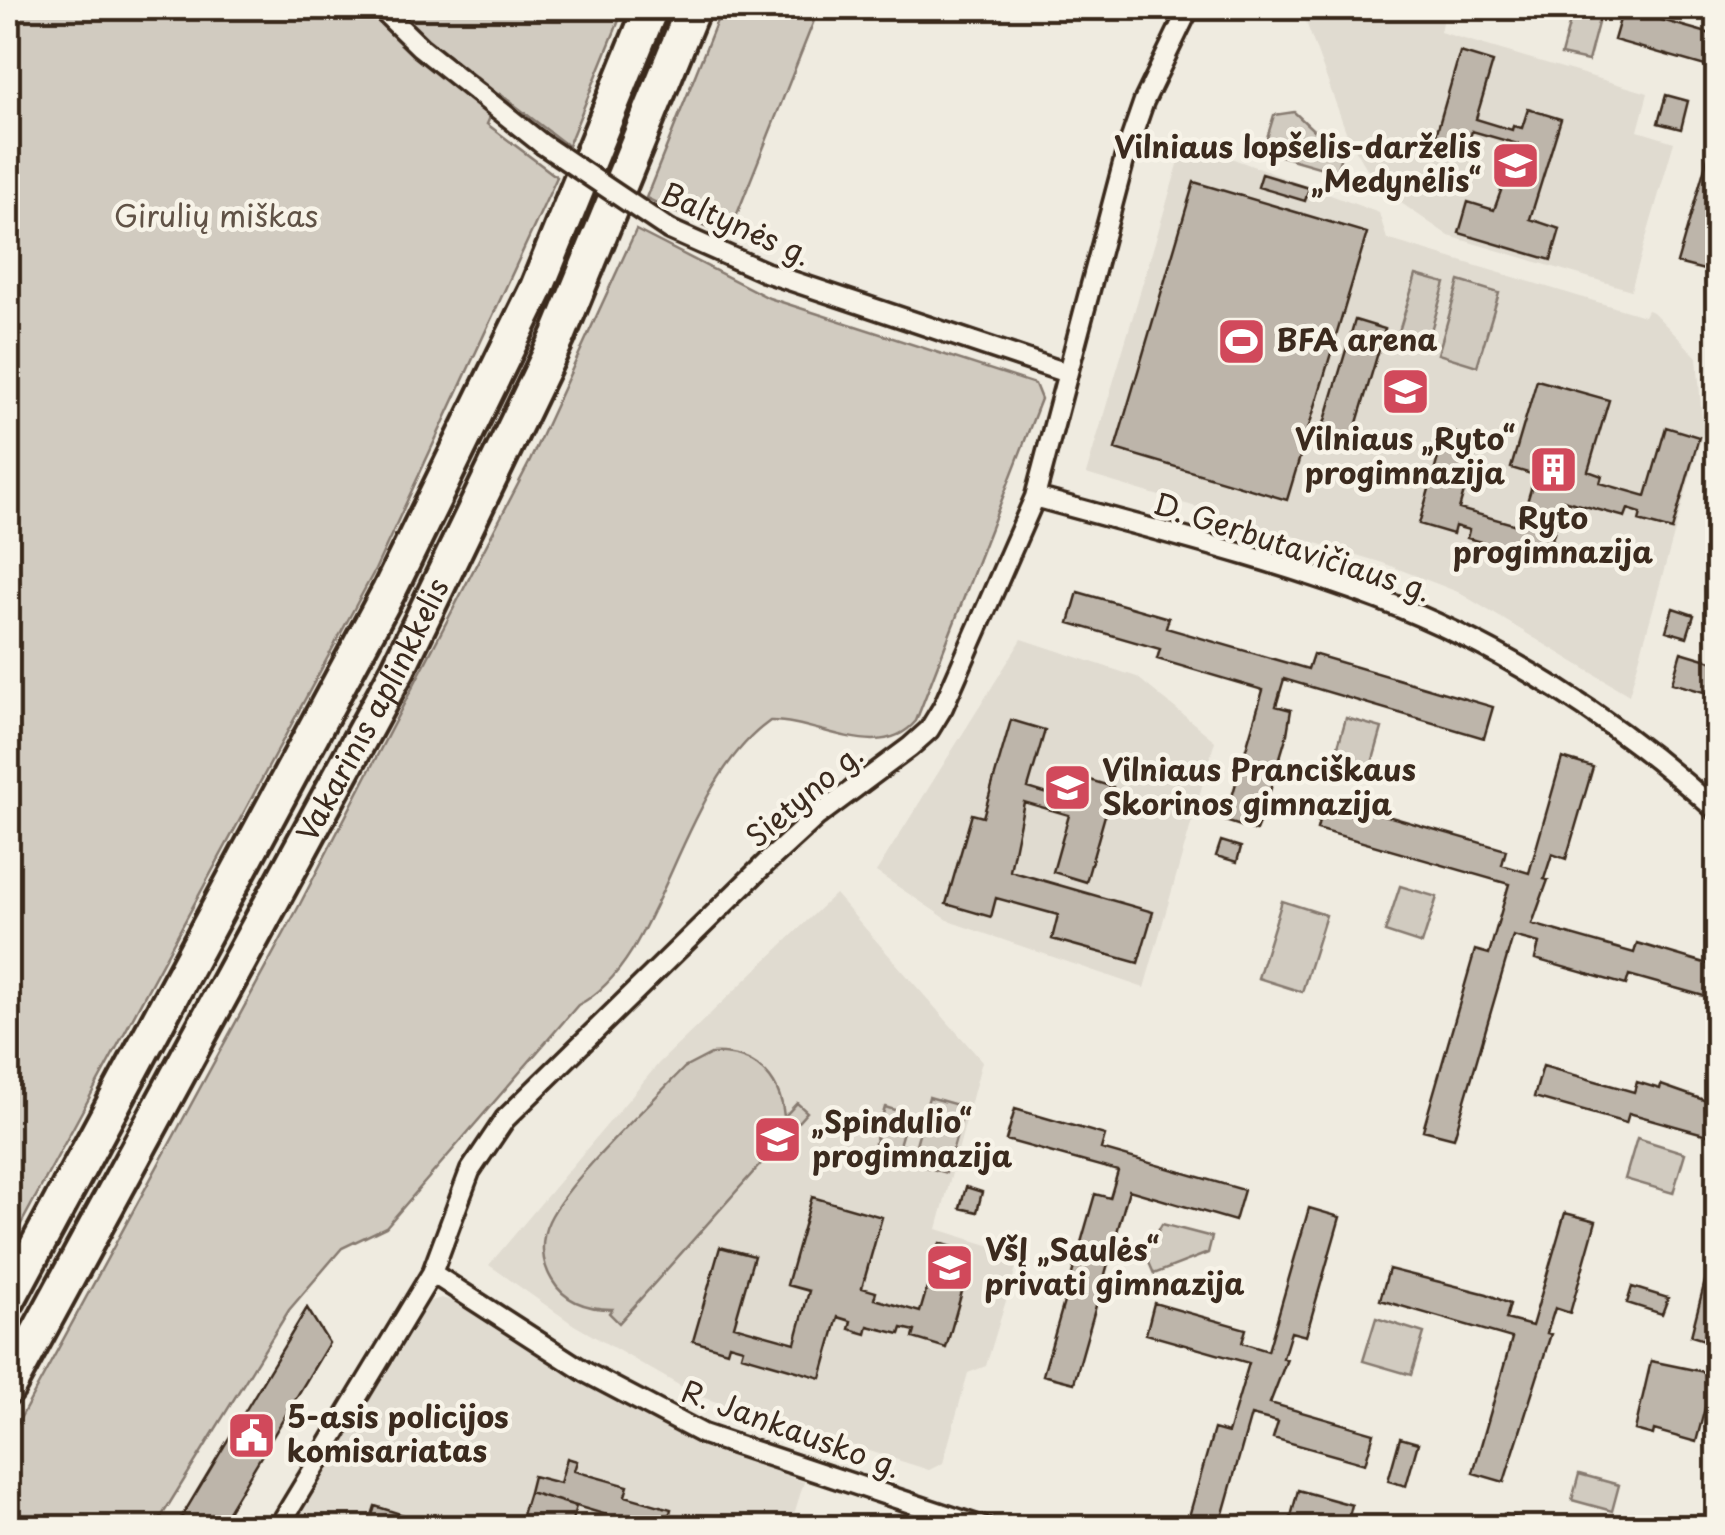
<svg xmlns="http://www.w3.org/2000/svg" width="1725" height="1535" font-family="'Playpen Sans',sans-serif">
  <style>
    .built { fill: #e0dbd0 }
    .green { fill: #d1cbc0; stroke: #867a6f; stroke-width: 2.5 }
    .building { fill: #bdb5aa; stroke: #3b2a1e; stroke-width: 2.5 }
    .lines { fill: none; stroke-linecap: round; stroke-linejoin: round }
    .street-casing { stroke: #3b2a1e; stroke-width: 25 }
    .highway-casing { stroke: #3b2a1e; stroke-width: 40 }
    .street { stroke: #f7f3e8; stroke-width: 18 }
    .highway { stroke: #f7f3e8; stroke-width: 32 }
    .street-bridge-casing { stroke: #3b2a1e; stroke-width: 25; stroke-linecap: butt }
    .street-bridge { stroke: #f7f3e8; stroke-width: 18 }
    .labels { text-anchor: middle; stroke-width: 9; stroke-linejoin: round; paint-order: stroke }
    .poi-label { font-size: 30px; font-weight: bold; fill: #3b2a1e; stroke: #f7f3e8; text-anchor: start }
    .park-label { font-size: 30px; fill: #605246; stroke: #f7f3e8 }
    .street-label { font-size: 30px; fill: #3b2a1e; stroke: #f7f3e8 }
  </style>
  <rect width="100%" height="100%" fill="#efebe0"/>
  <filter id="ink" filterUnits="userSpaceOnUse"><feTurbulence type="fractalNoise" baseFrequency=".01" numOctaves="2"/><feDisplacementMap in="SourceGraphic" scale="20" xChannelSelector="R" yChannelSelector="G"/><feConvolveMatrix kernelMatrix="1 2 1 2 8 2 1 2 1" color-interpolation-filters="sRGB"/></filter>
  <g filter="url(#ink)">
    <path class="built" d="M1301,8H1445L1440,32L1648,93L1638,131L1674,142L1631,290L1449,236L1378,187L1348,137Z
      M1185,141L1379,213L1387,239L1644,316L1647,310L1653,312L1697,357L1703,431L1629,695L1458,592L1383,563L1086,474Z
      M1022,639L1137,677L1215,741L1144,988L951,922L876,872Z
      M835,894L982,1061L937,1229L1020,1255L986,1366L968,1373L943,1463L929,1470L698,1396L574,1325L489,1265L659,1063Z
      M441,1298L458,1302L559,1370L680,1436L804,1482L790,1527L293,1528L428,1302Z"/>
    <path class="green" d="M8,8H624L568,146L500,94L487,124L557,177L375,570L8,1248Z
      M722,8H819L728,237L646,198Z
      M1602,8L1588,61L1561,55L1573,10Z
      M1294,112L1341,156L1336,172L1263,151L1274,115Z
      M636,230L769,298L1035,384L1041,399L916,721C880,764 817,720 770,721C677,787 664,962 578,1005L386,1227L342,1248L289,1310L155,1527H8V1441L299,906L529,463Z
      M1416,275L1445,283L1427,344L1398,335Z
      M1459,281L1499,293L1477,366L1438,354Z
      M1346,718L1382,728L1369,774L1333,764Z
      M1400,886L1437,897L1422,944L1385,932Z
      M1282,901L1326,915L1302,992L1258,978Z
      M711,1054C753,1052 780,1075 784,1117L797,1103L807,1112L619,1323L609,1313L612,1309C588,1309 565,1302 552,1280C541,1262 540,1240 549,1221C569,1179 649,1105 684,1068Z
      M929,1097L965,1107L946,1173L911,1163Z
      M885,1107L908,1114L895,1159L872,1153Z
      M1637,1138L1685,1153L1673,1193L1625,1179Z
      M1162,1224L1212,1237L1208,1253L1154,1274L1145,1253Z
      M1376,1318L1424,1333L1411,1375L1363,1361Z
      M1579,1474L1619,1485L1612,1511L1572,1500Z"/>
    <path class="building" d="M1623,9L1718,36V54L1709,51L1705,66L1614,40Z
      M1460,52L1493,62L1476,119L1512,130L1513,126L1522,128L1528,109L1561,119L1530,219L1560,229L1551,260L1459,233L1468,202L1494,210L1518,144L1472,131L1465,155L1433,146Z
      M1666,95L1688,101L1681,129L1658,123Z
      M1718,122V237L1708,271L1677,263Z
      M1262,174L1309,188L1305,201L1258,187Z
      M1194,182L1367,233L1287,500L1115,449Z
      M1355,320L1385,329L1351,443L1321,434Z
      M1537,380L1609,400L1588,471L1602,476L1600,483L1646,496L1666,427L1699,437L1672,530L1639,521L1641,513L1628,509L1625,517L1563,500L1546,561L1467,538L1469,530L1455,526L1453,534L1419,524L1446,430L1479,440L1459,509L1520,526L1535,475L1511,468Z
      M1078,592L1169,618L1166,628L1308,669L1313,654L1493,707L1484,738L1284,679L1276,706L1291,710L1287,734L1265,808L1256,831L1225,821L1263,690L1157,659L1160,649L1069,623Z
      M1673,608L1694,615L1687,637L1666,631Z
      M1681,652L1718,663V696L1672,683Z
      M1011,720L1045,730L1028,788L1064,799L1066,793L1075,795L1080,777L1113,787L1086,882L1053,872L1069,815L1024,802L1010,871L1153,912L1138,963L1052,939L1058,915L996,898L991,917L946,904L972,814L983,817Z
      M1562,758L1593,767L1566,859L1552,854L1544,879L1548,880L1532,924L1634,953L1637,943L1718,967V1000L1629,975L1626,985L1535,959L1539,943L1513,936L1454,1138L1423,1130L1475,950L1489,954L1509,884L1317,829L1325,798L1506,850L1502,865L1529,873Z
      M1221,841L1241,847L1237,862L1216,856Z
      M1543,1066L1634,1092L1637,1082L1660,1089L1661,1085L1718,1105V1138L1629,1113L1626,1123L1534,1097Z
      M1015,1109L1105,1135L1101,1149L1244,1190L1235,1221L1129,1190L1074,1383L1043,1375L1095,1194L1110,1198L1118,1171L1006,1140Z
      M966,1187L982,1192L977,1212L960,1208Z
      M812,1197L882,1217L862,1288L876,1292L874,1299L920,1312L940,1243L973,1253L946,1348L913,1338L915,1331L902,1328L900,1334L868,1326L866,1334L856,1331L849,1329L851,1321L838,1317L821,1378L741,1355L743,1348L729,1344L727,1351L693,1341L720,1247L754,1256L734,1326L795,1343L809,1291L787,1285Z
      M1309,1208L1340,1217L1306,1336L1291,1332L1283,1358L1287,1359L1270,1403L1374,1433L1365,1464L1273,1438L1278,1422L1251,1415L1219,1528L1188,1520L1214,1429L1228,1433L1249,1363L1146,1334L1154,1303L1246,1329L1242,1343L1268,1351Z
      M1565,1213L1596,1221L1570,1313L1555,1308L1547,1333L1551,1334L1504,1482L1473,1473L1512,1338L1380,1300L1389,1269L1487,1294L1510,1304L1506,1319L1532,1326Z
      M1716,1238L1718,1239V1344L1691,1336Z
      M1632,1287L1668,1298L1662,1314L1627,1303Z
      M307,1308L329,1343L218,1528H175Z
      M1651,1361L1714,1374L1696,1442L1654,1430L1653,1435L1635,1430Z
      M1400,1438L1418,1443L1406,1486L1388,1481Z
      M567,1458L577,1461L574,1471L628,1486L625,1496L671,1509L666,1528H618L617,1518L529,1492L533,1476L560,1483Z
      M1298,1490L1352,1505L1346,1528H1288Z
      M529,1492L576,1506L570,1528H518Z
      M375,1506L407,1516L404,1528H368Z
      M1504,1514L1553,1528H1500Z"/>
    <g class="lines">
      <defs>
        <path id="street" d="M380,8L420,47L542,144
          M670,230L765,272L1067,373
          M1035,497C1150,529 1267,557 1378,599C1503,646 1619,722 1718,812
          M432,1273L587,1373L703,1434L986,1528
          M278,1528L432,1273L470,1171L505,1119L767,862L816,817L910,747L929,730L943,707L1035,497L1126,153L1144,101L1189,8"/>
        <g id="highway">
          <path d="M8,1300L389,591L536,290L651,8"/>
          <path id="s1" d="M8,1388L398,669L558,337L693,8"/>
        </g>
      </defs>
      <use href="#street" class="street-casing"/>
      <use href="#highway" class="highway-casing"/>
      <use href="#street" class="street"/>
      <use href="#highway" class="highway"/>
      <defs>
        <path id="street-bridge" d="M542,144L670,230"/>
      </defs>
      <use href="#street-bridge" class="street-bridge-casing"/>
      <use href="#street-bridge" class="street-bridge"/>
    </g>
  </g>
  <defs>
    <symbol id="school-square" viewBox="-11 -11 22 22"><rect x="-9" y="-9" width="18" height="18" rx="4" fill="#d1495b" stroke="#f7f3e8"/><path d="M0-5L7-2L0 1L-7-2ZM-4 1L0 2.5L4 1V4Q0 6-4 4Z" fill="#fff"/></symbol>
    <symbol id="stadium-square" viewBox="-11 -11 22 22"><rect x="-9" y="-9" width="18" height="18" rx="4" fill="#d1495b" stroke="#f7f3e8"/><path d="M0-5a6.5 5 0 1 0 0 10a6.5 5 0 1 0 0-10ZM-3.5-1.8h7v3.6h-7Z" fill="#fff"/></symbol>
    <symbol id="building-square" viewBox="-11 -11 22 22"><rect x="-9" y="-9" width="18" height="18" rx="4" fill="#d1495b" stroke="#f7f3e8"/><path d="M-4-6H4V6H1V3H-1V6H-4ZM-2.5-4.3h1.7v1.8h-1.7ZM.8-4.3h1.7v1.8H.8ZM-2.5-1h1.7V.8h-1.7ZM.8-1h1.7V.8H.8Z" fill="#fff"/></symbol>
    <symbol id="civic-square" viewBox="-11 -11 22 22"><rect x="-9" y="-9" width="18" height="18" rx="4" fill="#d1495b" stroke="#f7f3e8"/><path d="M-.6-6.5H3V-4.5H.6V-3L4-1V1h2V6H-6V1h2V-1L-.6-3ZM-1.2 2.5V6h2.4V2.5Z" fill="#fff"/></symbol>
  </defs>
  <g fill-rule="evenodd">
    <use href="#school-square" x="1488" y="138" width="55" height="55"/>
    <use href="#stadium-square" x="1214" y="314" width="55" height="55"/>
    <use href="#school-square" x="1378" y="364" width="55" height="55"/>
    <use href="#building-square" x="1526" y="442" width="55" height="55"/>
    <use href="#school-square" x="1040" y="760" width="55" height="55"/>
    <use href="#school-square" x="750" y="1112" width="55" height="55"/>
    <use href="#school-square" x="922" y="1240" width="55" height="55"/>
    <use href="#civic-square" x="224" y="1408" width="55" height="55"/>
  </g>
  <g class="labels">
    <g class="poi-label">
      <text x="1481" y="158" text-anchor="end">Vilniaus lopšelis-darželis<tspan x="1481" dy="34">„Medynėlis“</tspan></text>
      <text x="1276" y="351">BFA arena</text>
      <text x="1405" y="450" text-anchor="middle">Vilniaus „Ryto“<tspan x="1405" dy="34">progimnazija</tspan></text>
      <text x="1553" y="529" text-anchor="middle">Ryto<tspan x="1553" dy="34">progimnazija</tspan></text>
      <text x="1102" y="781">Vilniaus Pranciškaus<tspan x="1102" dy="34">Skorinos gimnazija</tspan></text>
      <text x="812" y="1133">„Spindulio“<tspan x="812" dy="34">progimnazija</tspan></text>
      <text x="985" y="1261">VšĮ „Saulės“<tspan x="985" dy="34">privati gimnazija</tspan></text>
      <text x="287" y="1428">5-asis policijos<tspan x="287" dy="34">komisariatas</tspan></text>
    </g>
    <g class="park-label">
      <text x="216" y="227">Girulių miškas</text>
    </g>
    <g class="street-label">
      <text transform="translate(736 225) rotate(24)" y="10">Baltynės g.</text>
      <text transform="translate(1292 548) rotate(18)" y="10">D. Gerbutavičiaus g.</text>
      <text dy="10" stroke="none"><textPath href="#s1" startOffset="770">Vakarinis aplinkkelis</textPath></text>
      <text transform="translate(805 796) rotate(-40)" y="10">Sietyno g.</text>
      <text transform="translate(791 1430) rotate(20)" y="10">R. Jankausko g.</text>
    </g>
  </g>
  <rect width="1725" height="1535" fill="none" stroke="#f7f3e8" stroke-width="40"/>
  <rect x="20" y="20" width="1685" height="1495" fill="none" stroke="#3b2a1e" stroke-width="4" filter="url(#ink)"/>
</svg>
